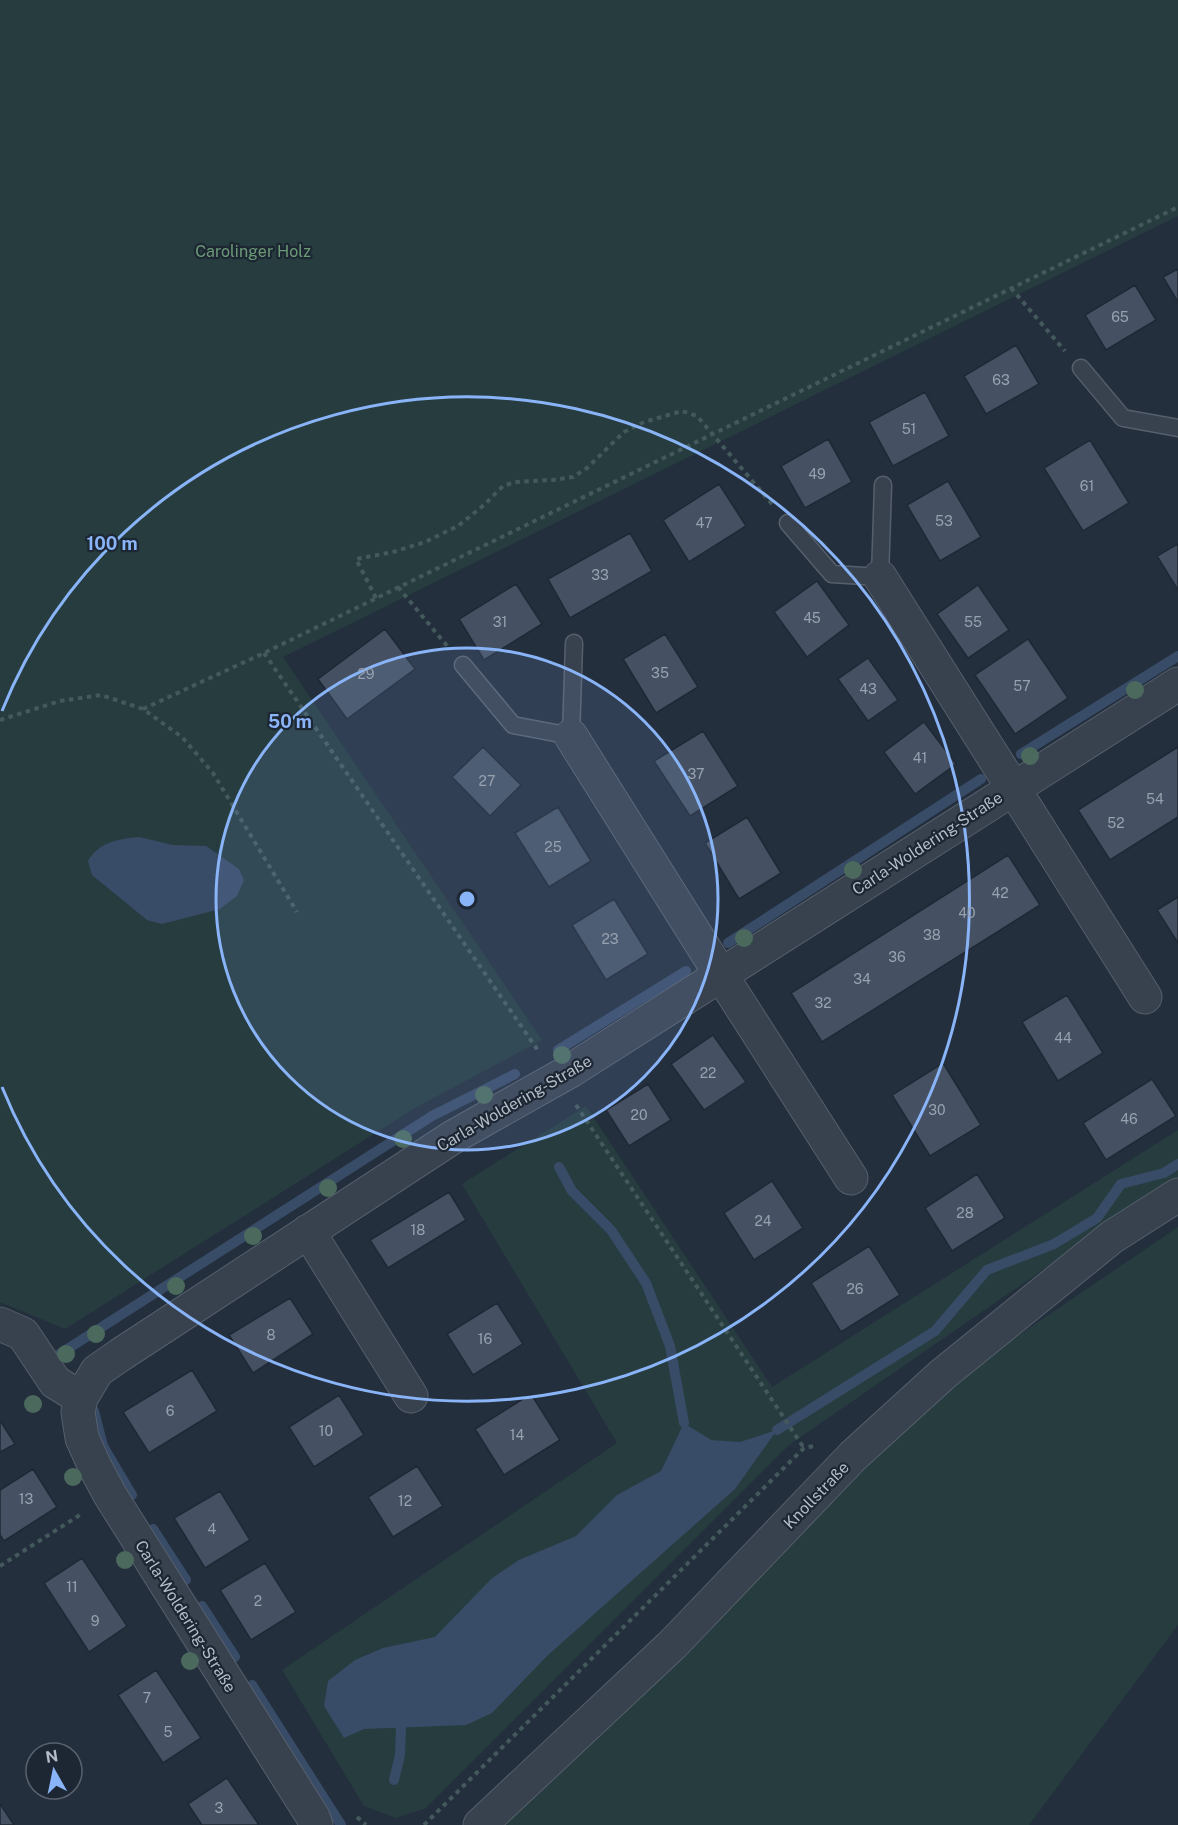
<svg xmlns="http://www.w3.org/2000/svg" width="1178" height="1825" font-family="'Public Sans',sans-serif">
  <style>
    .green { fill: #263c3f }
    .water { fill: #394c67 }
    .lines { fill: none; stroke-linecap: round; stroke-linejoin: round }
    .stream { stroke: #394c67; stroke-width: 10 }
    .building { fill: #455162; stroke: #1f2835; stroke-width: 1.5 }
    .lane-casing { stroke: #565f6c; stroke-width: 19 }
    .street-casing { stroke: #565f6c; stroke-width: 35 }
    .path { stroke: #44595c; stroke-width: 4; stroke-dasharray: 4.5 4.5; stroke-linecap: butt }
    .lane { stroke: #38414e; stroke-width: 16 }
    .street { stroke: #38414e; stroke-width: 33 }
    .tree { fill: #4b6a5d }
    .ring { fill: none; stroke: #8ab4f8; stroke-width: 3 }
    .labels { text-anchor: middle; stroke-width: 4.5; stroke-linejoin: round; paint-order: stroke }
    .number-label { font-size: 14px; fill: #98a1af }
    .park-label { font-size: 16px; fill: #6b9a76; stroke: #1d2633 }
    .street-label { font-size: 16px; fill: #b4bcc9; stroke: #1d2633 }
    .centre { fill: #8ab4f8; stroke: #1d2633; stroke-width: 3 }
    .ring-label { font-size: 18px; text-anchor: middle; font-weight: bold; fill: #8ab4f8; stroke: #1d2633; stroke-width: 4.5; stroke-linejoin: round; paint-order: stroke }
  </style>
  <rect width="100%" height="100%" fill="#242f3e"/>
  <path class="green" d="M0,0H1178V216L283,657L542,1040L415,1108L65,1329L0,1302Z
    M586,1106L772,1387L1178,1130V1180L1105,1227L789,1445L426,1808L396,1818L364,1806L282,1670L617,1443L462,1184Z
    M1178,1227V1625L1029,1825H508L504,1823L941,1388Z"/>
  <path class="water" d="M139,837L173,845L206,846L239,869L244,880L237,896L220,909L162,924L147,920L92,875L88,861C99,842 118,839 139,837Z
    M684,1423L711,1440L740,1442L777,1430L735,1489L547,1656L492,1713L466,1725L364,1729L344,1738L324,1706L328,1681L355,1660L383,1648L435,1637L491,1579L519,1560L576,1536L617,1495L661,1471Z"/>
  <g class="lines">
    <path class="stream" d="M1021,754L1178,656
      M728,943L981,779
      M558,1050L686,971
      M559,1167L572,1191L611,1230L646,1283L670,1346L684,1423
      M58,1355L432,1116L515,1074
      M94,1411L103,1446L132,1495
      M777,1430L935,1331L987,1270L1054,1244L1097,1218L1121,1184L1164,1173L1178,1164
      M153,1529L186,1580
      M202,1606L235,1657
      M252,1685L341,1825
      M394,1780L400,1755L401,1727"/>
  </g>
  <path class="building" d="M1178,269V302L1163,277Z
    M1135,285L1156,320L1106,350L1085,315Z
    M1016,345L1039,384L986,414L964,376Z
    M925,392L949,436L893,466L869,422Z
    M828,439L852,482L805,508L781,466Z
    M1090,440L1129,503L1083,531L1044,468Z
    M948,481L981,537L940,561L907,505Z
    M719,484L746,526L689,562L663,520Z
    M630,533L652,571L570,618L548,579Z
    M1178,544V590L1157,556Z
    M817,581L849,625L807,657L774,612Z
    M516,584L542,624L484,660L459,619Z
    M978,585L1009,630L968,658L937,614Z
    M385,629L415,669L347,719L318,679Z
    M665,634L698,687L656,713L623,659Z
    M1028,639L1068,698L1015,734L975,675Z
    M868,658L898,700L868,721L838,679Z
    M924,722L956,764L915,794L884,752Z
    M703,731L738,786L690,816L654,761Z
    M483,747L521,785L490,816L452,777Z
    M1178,747V817L1110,860L1078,810Z
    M558,807L591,861L549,887L515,833Z
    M747,817L781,873L739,899L705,843Z
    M1008,855L1040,905L822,1042L791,993Z
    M1178,897V943L1157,910Z
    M614,899L648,954L606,980L572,925Z
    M1067,995L1103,1053L1058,1081L1022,1022Z
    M713,1035L746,1082L704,1110L671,1064Z
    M943,1063L981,1125L930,1156L892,1095Z
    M1152,1079L1176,1116L1106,1160L1083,1123Z
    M648,1084L671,1120L629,1146L606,1110Z
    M977,1174L1005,1218L952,1251L925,1208Z
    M772,1181L803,1228L754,1260L724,1213Z
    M449,1192L466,1220L388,1268L370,1240Z
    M869,1246L900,1295L841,1332L811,1283Z
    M290,1298L313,1334L253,1373L229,1335Z
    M497,1303L523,1344L473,1375L447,1334Z
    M192,1370L217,1411L149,1453L123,1412Z
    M531,1394L560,1440L504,1475L475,1429Z
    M339,1395L364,1435L314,1467L289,1427Z
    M1,1422L15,1444L0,1452V1423Z
    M417,1466L443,1506L393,1537L368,1497Z
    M33,1469L57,1507L4,1541L0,1535V1490Z
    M220,1491L250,1540L205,1568L174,1518Z
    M82,1558L127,1626L89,1652L44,1583Z
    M265,1563L296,1612L251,1640L220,1590Z
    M156,1670L201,1738L163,1763L118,1695Z
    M227,1778L259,1825H202L188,1804Z
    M0,1804L14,1825H0Z"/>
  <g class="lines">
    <defs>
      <path id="lane" d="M1081,368L1123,418L1178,428
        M788,523L832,574L880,577L883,485
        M463,665L513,725L571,736L574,643"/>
      <path id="street" d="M880,577L1145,997
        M571,736L721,975L851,1178
        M308,1231L411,1396
        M0,1324L23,1334L55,1382L81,1398
        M316,1825L313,1817L110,1495L95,1467L82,1438L78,1412L81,1398L97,1371L120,1355L453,1137L570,1071L1178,684
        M480,1825L673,1644L853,1456L943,1374L1112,1237L1178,1195"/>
    </defs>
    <use href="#lane" class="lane-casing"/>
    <use href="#street" class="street-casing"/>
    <path class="path" d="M1011,288L1065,351
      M398,587L448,647
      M376,598L356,559L393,552L425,542L458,526L484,505L503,486L515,482L553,480L573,477L587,468L624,432L644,422L682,411L697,416L772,504
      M264,653L539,1052
      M143,709L264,653L1178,207
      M0,720L60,701L101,695L143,709L182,737L213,773L297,912
      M576,1105L804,1448
      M0,1566L83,1513
      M357,1817L366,1825
      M424,1825L804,1448L814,1446"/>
    <use href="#lane" class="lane"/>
    <use href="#street" class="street"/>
  </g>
  <g class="tree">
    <circle cx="1135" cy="690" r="9"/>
    <circle cx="1030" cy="756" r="9"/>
    <circle cx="853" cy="870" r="9"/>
    <circle cx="744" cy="938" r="9"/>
    <circle cx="562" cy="1055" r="9"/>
    <circle cx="484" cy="1095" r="9"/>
    <circle cx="403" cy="1139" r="9"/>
    <circle cx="328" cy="1188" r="9"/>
    <circle cx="253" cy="1236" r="9"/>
    <circle cx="176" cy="1286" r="9"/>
    <circle cx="96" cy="1334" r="9"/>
    <circle cx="66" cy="1354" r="9"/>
    <circle cx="33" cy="1404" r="9"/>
    <circle cx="73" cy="1477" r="9"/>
    <circle cx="125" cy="1560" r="9"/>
    <circle cx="190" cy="1661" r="9"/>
  </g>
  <circle cx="467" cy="899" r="251" fill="#8ab4f8" fill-opacity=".12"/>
  <g class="ring">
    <circle cx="467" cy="899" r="251"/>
    <path d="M2 711A502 502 0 1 1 2 1087"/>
  </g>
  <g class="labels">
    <g class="number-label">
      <text x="1120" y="322">65</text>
      <text x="1001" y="385">63</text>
      <text x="909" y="434">51</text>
      <text x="817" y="479">49</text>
      <text x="1087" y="491">61</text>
      <text x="944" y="526">53</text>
      <text x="704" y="528">47</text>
      <text x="600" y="580">33</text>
      <text x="812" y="623">45</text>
      <text x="500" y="627">31</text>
      <text x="973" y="627">55</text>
      <text x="660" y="678">35</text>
      <text x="366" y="679">29</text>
      <text x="1022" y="691">57</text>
      <text x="868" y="694">43</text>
      <text x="920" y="763">41</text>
      <text x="696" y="779">37</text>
      <text x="487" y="786">27</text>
      <text x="1155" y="804">54</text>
      <text x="1116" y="828">52</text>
      <text x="553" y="852">25</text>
      <text x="1000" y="898">42</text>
      <text x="967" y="918">40</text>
      <text x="932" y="940">38</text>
      <text x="610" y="944">23</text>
      <text x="897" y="962">36</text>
      <text x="862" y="984">34</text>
      <text x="823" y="1008">32</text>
      <text x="1063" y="1043">44</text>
      <text x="708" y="1078">22</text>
      <text x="937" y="1115">30</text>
      <text x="639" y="1120">20</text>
      <text x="1129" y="1124">46</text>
      <text x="965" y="1218">28</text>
      <text x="763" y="1226">24</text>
      <text x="418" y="1235">18</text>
      <text x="855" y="1294">26</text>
      <text x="271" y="1340">8</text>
      <text x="485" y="1344">16</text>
      <text x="170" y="1416">6</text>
      <text x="326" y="1436">10</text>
      <text x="517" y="1440">14</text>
      <text x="26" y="1504">13</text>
      <text x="405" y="1506">12</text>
      <text x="212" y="1534">4</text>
      <text x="72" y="1592">11</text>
      <text x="258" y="1606">2</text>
      <text x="95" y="1626">9</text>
      <text x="147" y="1703">7</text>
      <text x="168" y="1737">5</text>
      <text x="219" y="1813">3</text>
    </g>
    <g class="park-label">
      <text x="253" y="257">Carolinger Holz</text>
    </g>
    <g class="street-label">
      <text transform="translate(927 843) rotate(-33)" y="6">Carla-Woldering-Straße</text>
      <text transform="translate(514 1103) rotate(-30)" y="6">Carla-Woldering-Straße</text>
      <text transform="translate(816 1495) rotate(-46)" y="6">Knollstraße</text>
      <text transform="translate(186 1616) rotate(58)" y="6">Carla-Woldering-Straße</text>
    </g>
  </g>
  <circle cx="467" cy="899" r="9" class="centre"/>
  <g class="ring-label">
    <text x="112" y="550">100 m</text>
    <text x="290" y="728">50 m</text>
  </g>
  <g transform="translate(54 1771) rotate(351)"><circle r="28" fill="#1d2633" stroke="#59626f" stroke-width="1.5"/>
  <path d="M0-4.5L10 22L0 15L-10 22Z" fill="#8ab4f8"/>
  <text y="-9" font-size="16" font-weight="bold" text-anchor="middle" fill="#b4bcc9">N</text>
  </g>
</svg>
